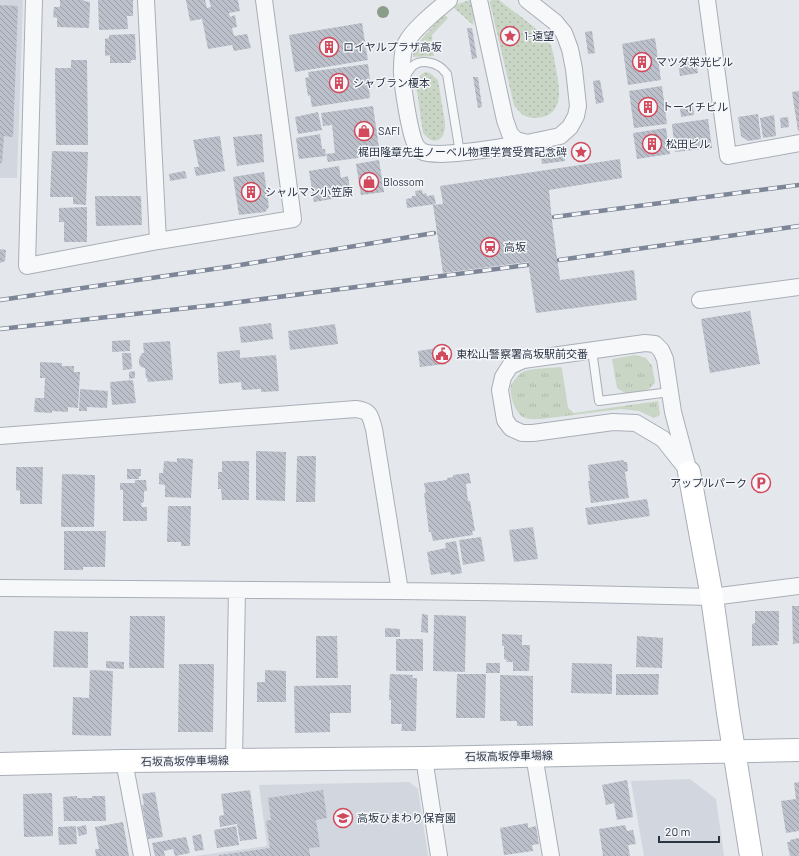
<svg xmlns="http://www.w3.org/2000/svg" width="799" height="856" font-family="Barlow,'Noto Sans JP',sans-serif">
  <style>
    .built { fill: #d2d6de }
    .grass { fill: url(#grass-tufts) }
    .park { fill: url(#park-dots) }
    .building { fill: url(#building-back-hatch) }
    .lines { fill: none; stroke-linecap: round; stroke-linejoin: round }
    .lane-casing { stroke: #a9aeb7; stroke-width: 10 }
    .street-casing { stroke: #a9aeb7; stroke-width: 18 }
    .secondary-casing { stroke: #a9aeb7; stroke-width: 24 }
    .lane { stroke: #f7f8fa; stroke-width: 8 }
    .street { stroke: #f7f8fa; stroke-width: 16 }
    .secondary { stroke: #fff; stroke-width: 22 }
    .rail-casing { stroke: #7d8696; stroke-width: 4.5 }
    .rail { stroke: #f4f6f9; stroke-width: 3; stroke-dasharray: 9; stroke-linecap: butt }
    .tree { fill: #899d89 }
    .labels { text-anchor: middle; stroke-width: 3; stroke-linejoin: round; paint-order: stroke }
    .poi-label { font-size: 11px; fill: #2b3445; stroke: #f4f6f9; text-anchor: start }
    .street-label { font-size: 11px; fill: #2b3445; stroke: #f4f6f9 }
  </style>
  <defs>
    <pattern id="grass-tufts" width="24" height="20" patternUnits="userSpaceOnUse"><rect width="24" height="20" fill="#c9d6c5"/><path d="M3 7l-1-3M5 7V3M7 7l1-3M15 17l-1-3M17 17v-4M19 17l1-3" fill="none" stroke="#adb8ab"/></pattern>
    <pattern id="park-dots" width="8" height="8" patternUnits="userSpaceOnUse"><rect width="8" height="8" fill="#c9d6c5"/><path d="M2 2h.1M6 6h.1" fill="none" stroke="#adb8ab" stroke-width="1.8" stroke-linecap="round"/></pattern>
    <pattern id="building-back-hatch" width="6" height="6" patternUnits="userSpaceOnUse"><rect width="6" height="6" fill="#bbc0ca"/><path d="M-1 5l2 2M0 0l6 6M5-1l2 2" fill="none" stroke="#989da6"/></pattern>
  </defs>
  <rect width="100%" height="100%" fill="#e4e7ec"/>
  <path class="built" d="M0,0H23L17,178H0Z
    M690,779L716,799L724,856H644L631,781Z
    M409,782L418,789L428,856H195L267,846L259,785Z"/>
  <path class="grass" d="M635,355L646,358L652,366L655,382L650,388L642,392L625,393L617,388L612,359Z
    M561,367L562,369L568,408L574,413L658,401L660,415L654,418L639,411L621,409L541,419C535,419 528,420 523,417C515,413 509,394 511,386C512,382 520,373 523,372C530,368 552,368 561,367Z"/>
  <path class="park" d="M470,0H475L473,25L452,6Z
    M491,0H499C515,13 538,27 550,44C553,49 554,58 555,64C559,85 567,116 536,118C524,118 521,114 514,105L490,3Z
    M444,14L448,18L432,35L434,56L413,57L414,48Z
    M425,72L430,73L438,80L445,123C446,139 435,148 423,133L416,84C417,78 420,75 425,72Z"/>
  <path class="building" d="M60,0H84V1L90,2L89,28L57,27V18L53,17L54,7H60Z
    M98,0H133V16H127L128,29L99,30Z
    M186,0H205L207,8L211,7L209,0H238L240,11L229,13L230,17L235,15L237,27L232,28L234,36L247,34L251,48L234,51L232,45L208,49L202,19L190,21Z
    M0,5L18,6L13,137L4,136L2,163H0Z
    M362,23L368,60L295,72L289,35Z
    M467,28H472L477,58L472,59Z
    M592,31L595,53L588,54L585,32Z
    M135,34L136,60H131V63H110V55L105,56V39L109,38V35Z
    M655,38L661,80L628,85L622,44Z
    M71,60H87L88,145H56L55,68H71Z
    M696,60L698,73L680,76L678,63Z
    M368,64L371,88L369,89L370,98L312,107L310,95L308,96L305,78L309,77L308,72Z
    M473,77H478L482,107L478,108Z
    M600,80L604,102L596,104L593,81Z
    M662,86L667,124L634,128L629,91Z
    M799,91V131H798L792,92Z
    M373,106L380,155L328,162L326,154L335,153L332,125L323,126L321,113Z
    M693,106L694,115L681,117L680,108Z
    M318,112L322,130L298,134L295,117Z
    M758,114L761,139L748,141L741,136L738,117Z
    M774,115L776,136L763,138L760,118Z
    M788,117L789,127L781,128L780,118Z
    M708,119L712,148L675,152L672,124Z
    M666,128L670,154L637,159L633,133Z
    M262,134L264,162L237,166L233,137Z
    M320,134L322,149H325L326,156L299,159L296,138Z
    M220,136L225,171L196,176L194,167H199L193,140Z
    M52,151L88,152L86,205L73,204V197H50Z
    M565,154V161L542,164L541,158Z
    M620,159L622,178L549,190L552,221L560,280L634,270L637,300L536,313L528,262L443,273L433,205L443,204L440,186Z
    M379,160L384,192L361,195L356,164Z
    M339,166L341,178L348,176L350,189L343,191L344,197L314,202L309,171Z
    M185,171L187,178L170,181L169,174Z
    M264,172L269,207L265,212L239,215L233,177Z
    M422,190L423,194L426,193L427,196L434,195L436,204L407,208L406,199L412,198V196H416L415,191Z
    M95,196H141L142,225L96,226Z
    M87,207V242H64V222H59V208Z
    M0,249L6,250L5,261L0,263Z
    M750,311L760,364L710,373L701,319Z
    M271,323L273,339L241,343L239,327Z
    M335,324L338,344L290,350L288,331Z
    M130,340V351L112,352V341Z
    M170,341L173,380L148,382L147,378H146L145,368L141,367L139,364V359L142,353H144L143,343Z
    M444,347L446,364L420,367L418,351Z
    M240,350V358L276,355L279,391L261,392V389L242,390L241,382L219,384L217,352Z
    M122,353H131L132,369L123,370Z
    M40,362L62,363V366H74V372H80L78,408L68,407V412L52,411V413L34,412L35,398H44L45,378H40Z
    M135,371V378L129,379V372Z
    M133,380L136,403L112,405L110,382Z
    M80,389L108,391L107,408L87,407V411H79Z
    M256,451L286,452L285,501L256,500Z
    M297,456H316L315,502H296Z
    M177,458L193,459L191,498L165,497V485L159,484V473H163L164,461L177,462Z
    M623,460L624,462H627L628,471L625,472L629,498L591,503L588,481H590L588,465Z
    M222,461H249V500H222L221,489H218V472H222Z
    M16,467H43L42,504H20V491L16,490Z
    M127,469H141V476H139V479H127Z
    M469,473L471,483L466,484L468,501H470L475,531H472L473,535L433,541L431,532H429L424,493H426L424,483L447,480V478L453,477V475Z
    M62,474L95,475L94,527H61Z
    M135,480H146L147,491H144V502L141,503L142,507H147V521H123V490H120V483H135Z
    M647,499L650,516L588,525L585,508Z
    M168,506H191L190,546H181V542H167Z
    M533,527L538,559L514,562L509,530Z
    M64,531H106L105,567H83V570H64Z
    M481,537L485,561L463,565L459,540Z
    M456,541L462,573L451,575L450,572L431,575L427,552L446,548L445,543Z
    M792,606H799V643L793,644Z
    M755,611H779V641H777L778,645L752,646V624L755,623Z
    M422,614L428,615V633L421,632Z
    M434,615L466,616L465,672L433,671Z
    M130,616H165L164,668H129Z
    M385,628L400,629V637H385Z
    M54,631L88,632V668L53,667Z
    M502,634L522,635V645H530L529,671H513V662H506L507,660L504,659V646H502Z
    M316,636H337L338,678H316Z
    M637,636L663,638L662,668L636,667Z
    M396,639H423V671H396Z
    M106,661L124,662V669L106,668Z
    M486,663H500V673H486Z
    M572,663L612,664V694L571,693Z
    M179,664H214L213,732H178Z
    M90,670L113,671L111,736L72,735L73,697L89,698Z
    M265,670L286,671V702H257V682H265Z
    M390,674L413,675L412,678H417L416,731H401L402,724H391V700H389Z
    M457,674H486L485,718H456Z
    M616,674H659L658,695H616Z
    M500,675L533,676V726H517V721H500Z
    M351,685V713H330V732L295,733L294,686Z
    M627,780L633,817L617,820L614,803L606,805L602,785Z
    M799,782V831L786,833L781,801L796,799L794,783Z
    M250,790L257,839L240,841L237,824L220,827L219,816L224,815L221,794Z
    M323,790L327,818L316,820L320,847L309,848L310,856H219V855L270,848L266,821L271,820L268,798Z
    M155,792L163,837L148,839L142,805H144L142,794Z
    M52,793L53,836L24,837L23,794Z
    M77,796V798H92V796H105L106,821H64L63,797Z
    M123,822L129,856H96L95,849H99L95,827Z
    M528,823V828L536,826L539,844L532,845L533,851L504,855L500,828Z
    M86,825L87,834L79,836L77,827Z
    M625,825L627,831L633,830L636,844L628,845L630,856H603L599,829Z
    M76,826L77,844L59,845L58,827Z
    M236,826L239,845L217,848L214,830Z
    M201,834L204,850L195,851L192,836Z
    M186,837L190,853L175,856L173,849L164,851L165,856H155L152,843Z
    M799,838V856H790L787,842H790V840Z"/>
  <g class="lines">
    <defs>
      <path id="lane" d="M404,78C407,74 410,68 414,65C421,60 433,62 440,67C442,68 445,72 447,74L460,153
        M592,350L599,401L670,392"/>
      <path id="street" d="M34,0L27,266L158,241L293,219L264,0
        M146,0L158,241
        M449,0C437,10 413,29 406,43C403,50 402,59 402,67C401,79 410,138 417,147C417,148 421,150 421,151C438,160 505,146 527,143
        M479,0L505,120L510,134L516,140L527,143L560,136L570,127L576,116L578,106L574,69L570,49L564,33L555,22L527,0
        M707,0L728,156L799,143
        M700,300L799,287
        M645,343L655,344L661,350L665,359L673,412L689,472L663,439L636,423L613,422L533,433H522L511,428L505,420L500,390L503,377L510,366L523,360Z
        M0,436L356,409C371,411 370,416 374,429L400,591
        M0,588L400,591L538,593L712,597L799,586
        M534,755L551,856
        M424,758L439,856
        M234,760L237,590
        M124,761L142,856"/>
      <path id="secondary" d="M689,472L712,597L728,713L751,856
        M0,764L124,761L424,758L799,750"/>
    </defs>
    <use href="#lane" class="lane-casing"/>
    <use href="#street" class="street-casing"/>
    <use href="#secondary" class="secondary-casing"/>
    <use href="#lane" class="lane"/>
    <use href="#street" class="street"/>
    <use href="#secondary" class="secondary"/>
    <defs>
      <path id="rail" d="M554,217L799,185
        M559,260L799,226
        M0,300L234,266L434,233
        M0,329L224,304L527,265"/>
    </defs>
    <use href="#rail" class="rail-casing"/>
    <use href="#rail" class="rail"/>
  </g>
  <circle class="tree" cx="383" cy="12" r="6"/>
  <defs>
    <symbol id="sight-ring" viewBox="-11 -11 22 22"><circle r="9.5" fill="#f4f6f9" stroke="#d1495b" stroke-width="1.5"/><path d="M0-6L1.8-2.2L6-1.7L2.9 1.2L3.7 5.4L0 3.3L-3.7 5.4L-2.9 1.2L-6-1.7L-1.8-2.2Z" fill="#d1495b"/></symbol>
    <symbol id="building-ring" viewBox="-11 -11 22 22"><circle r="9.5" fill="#f4f6f9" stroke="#d1495b" stroke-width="1.5"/><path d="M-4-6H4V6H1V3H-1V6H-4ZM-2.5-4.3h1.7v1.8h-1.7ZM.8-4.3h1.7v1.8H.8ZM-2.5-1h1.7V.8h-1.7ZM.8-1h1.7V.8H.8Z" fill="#d1495b"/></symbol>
    <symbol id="shop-ring" viewBox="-11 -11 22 22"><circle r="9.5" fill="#f4f6f9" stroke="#d1495b" stroke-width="1.5"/><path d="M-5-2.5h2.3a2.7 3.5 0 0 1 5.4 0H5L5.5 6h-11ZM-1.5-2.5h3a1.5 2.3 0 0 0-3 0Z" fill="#d1495b"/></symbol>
    <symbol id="station-ring" viewBox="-11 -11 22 22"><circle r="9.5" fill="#f4f6f9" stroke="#d1495b" stroke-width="1.5"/><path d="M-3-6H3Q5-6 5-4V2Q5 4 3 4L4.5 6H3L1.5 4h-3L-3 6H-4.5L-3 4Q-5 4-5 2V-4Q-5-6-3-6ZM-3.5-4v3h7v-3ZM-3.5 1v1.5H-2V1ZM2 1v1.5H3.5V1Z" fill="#d1495b"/></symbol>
    <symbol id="civic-ring" viewBox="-11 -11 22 22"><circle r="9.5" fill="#f4f6f9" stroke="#d1495b" stroke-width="1.5"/><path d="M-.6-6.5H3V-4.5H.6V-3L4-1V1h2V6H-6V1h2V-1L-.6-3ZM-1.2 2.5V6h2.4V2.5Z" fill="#d1495b"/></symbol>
    <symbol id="parking-ring" viewBox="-11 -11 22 22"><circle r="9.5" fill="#f4f6f9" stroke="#d1495b" stroke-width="1.5"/><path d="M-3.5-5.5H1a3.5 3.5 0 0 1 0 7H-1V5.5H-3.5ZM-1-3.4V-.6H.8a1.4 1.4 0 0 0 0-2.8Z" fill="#d1495b"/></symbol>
    <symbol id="school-ring" viewBox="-11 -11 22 22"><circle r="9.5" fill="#f4f6f9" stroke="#d1495b" stroke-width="1.5"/><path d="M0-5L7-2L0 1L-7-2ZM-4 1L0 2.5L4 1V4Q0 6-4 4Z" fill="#d1495b"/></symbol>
  </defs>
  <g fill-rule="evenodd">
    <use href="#sight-ring" x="499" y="25" width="22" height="22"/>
    <use href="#building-ring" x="318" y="36" width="22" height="22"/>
    <use href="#building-ring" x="631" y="51" width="22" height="22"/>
    <use href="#building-ring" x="328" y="72" width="22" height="22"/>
    <use href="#building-ring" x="637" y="96" width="22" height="22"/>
    <use href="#shop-ring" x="353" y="120" width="22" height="22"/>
    <use href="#building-ring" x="641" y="133" width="22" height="22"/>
    <use href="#sight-ring" x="570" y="141" width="22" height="22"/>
    <use href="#shop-ring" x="358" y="171" width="22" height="22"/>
    <use href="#building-ring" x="240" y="181" width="22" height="22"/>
    <use href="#station-ring" x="479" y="236" width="22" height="22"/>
    <use href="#civic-ring" x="431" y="343" width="22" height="22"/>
    <use href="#parking-ring" x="750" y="472" width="22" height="22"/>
    <use href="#school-ring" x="332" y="807" width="22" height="22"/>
  </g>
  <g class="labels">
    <g class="poi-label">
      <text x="524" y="40">1-遠望</text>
      <text x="343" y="51">ロイヤルプラザ高坂</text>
      <text x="656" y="66">マツダ栄光ビル</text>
      <text x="353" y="87">シャブラン榎本</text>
      <text x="662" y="111">トーイチビル</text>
      <text x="378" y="135">SAFI</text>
      <text x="666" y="148">松田ビル</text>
      <text x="567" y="156" text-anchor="end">梶田隆章先生ノーベル物理学賞受賞記念碑</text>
      <text x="383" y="186">Blossom</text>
      <text x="265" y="196">シャルマン小笠原</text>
      <text x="504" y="251">高坂</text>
      <text x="456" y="358">東松山警察署高坂駅前交番</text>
      <text x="747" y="487" text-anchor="end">アップルパーク</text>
      <text x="357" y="822">高坂ひまわり保育園</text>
    </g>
    <g class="street-label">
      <text transform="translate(509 756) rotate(-1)" y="4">石坂高坂停車場線</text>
      <text transform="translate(185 761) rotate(-1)" y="4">石坂高坂停車場線</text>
    </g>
  </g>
  <path d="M659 836v6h60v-6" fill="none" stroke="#2b3445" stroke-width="2"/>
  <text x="665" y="836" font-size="12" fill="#2b3445" stroke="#f4f6f9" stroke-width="3" paint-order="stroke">20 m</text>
</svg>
